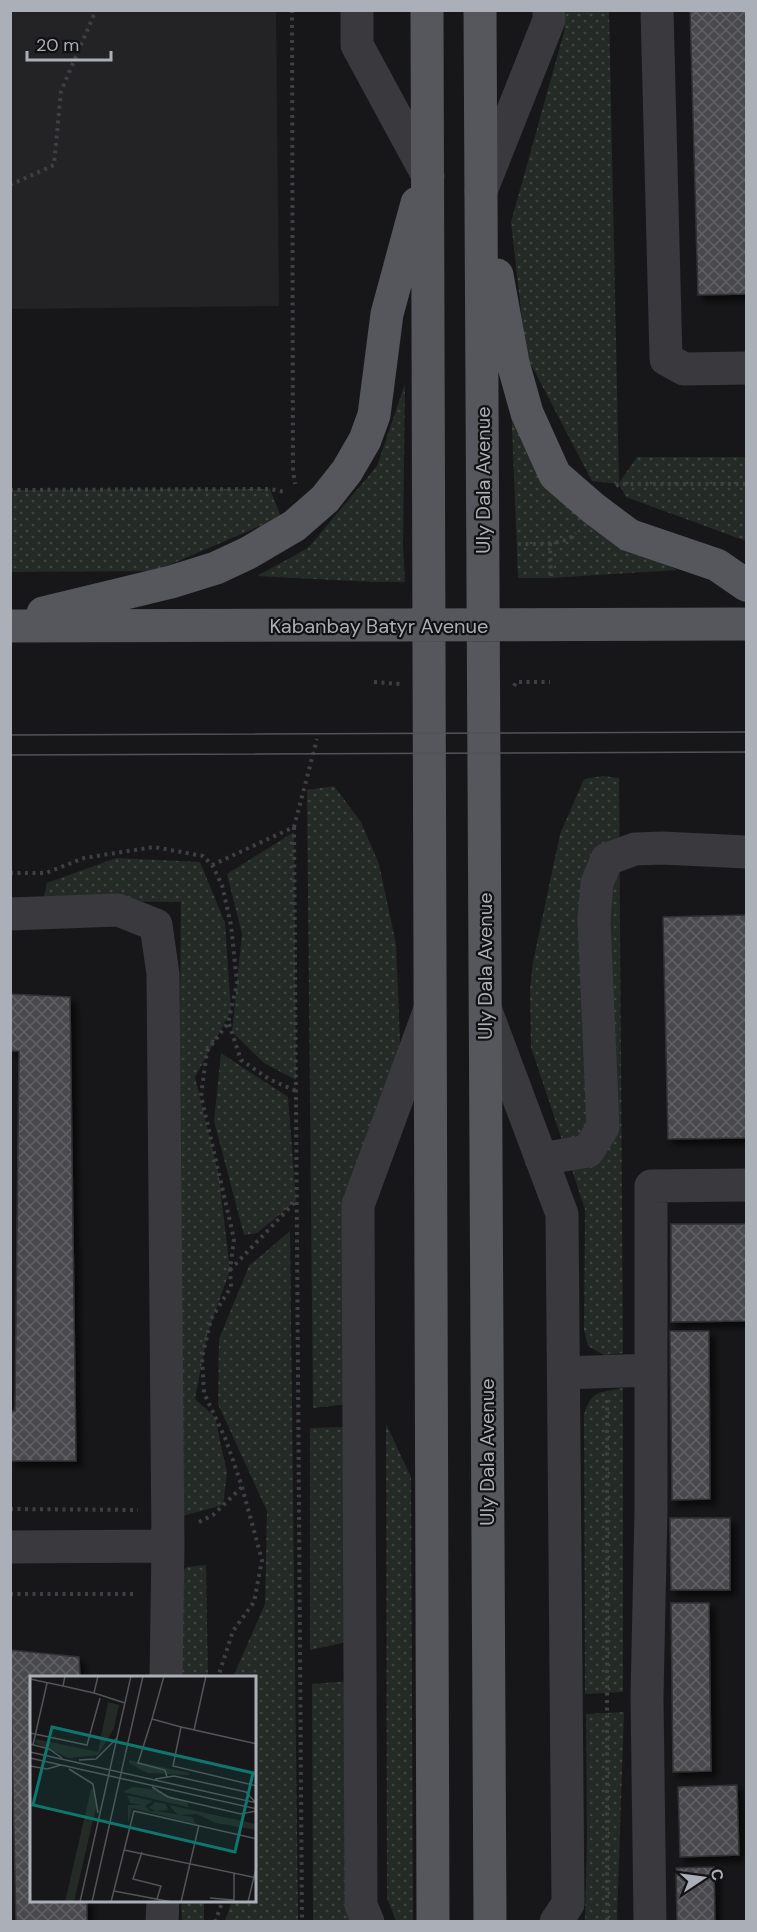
<svg xmlns="http://www.w3.org/2000/svg" width="757" height="1932" font-family="'DM Sans',sans-serif">
  <style>
    .built { fill: #232326 }
    .grass { fill: url(#grass-dots) }
    .building { fill: url(#building-cross-hatch); stroke: #323235; stroke-width: 1.5; filter: url(#shadow) }
    .lines { fill: none; stroke-linecap: round; stroke-linejoin: round }
    .path { stroke: #3f4044; stroke-width: 4; stroke-dasharray: 3 4.5; stroke-linecap: butt }
    .minor { stroke: #39393e; stroke-width: 33 }
    .major { stroke: #55575c; stroke-width: 33 }
    .tram { stroke: #525358; stroke-width: 1.5 }
    .labels { text-anchor: middle; stroke-width: 4.5; stroke-linejoin: round; paint-order: stroke }
    .street-label { font-size: 20px; fill: #abafb7; stroke: #121214 }
    .inset-road { fill: none; stroke: #525458; stroke-width: 1.5 }
    .view { fill: #0f766e; fill-opacity: 0.15; stroke: #0f766e; stroke-width: 3 }
    .inset-edge { fill: none; stroke: #abafb7; stroke-width: 3 }
  </style>
  <defs>
    <pattern id="grass-dots" width="8" height="8" patternUnits="userSpaceOnUse" patternTransform="scale(1.5)"><rect width="8" height="8" fill="#242a25"/><path d="M2 2h.1M6 6h.1" fill="none" stroke="#414642" stroke-width="1.8" stroke-linecap="round"/></pattern>
    <pattern id="building-cross-hatch" width="8" height="8" patternUnits="userSpaceOnUse" patternTransform="scale(1.5)"><rect width="8" height="8" fill="#494a4e"/><path d="M0 0l8 8M0 8l8-8" fill="none" stroke="#616265"/></pattern>
    <filter id="shadow"><feDropShadow dx="5.5" dy="5.5" stdDeviation="3" flood-color="#0009"/></filter>
  </defs>
  <rect width="100%" height="100%" fill="#171719"/>
  <path class="built" d="M10,11H276L279,306L11,309Z"/>
  <path class="grass" d="M566,11H609L619,483L637,457H746V541L626,497L619,484L592,481L526,355L511,222L564,32Z
    M405,384L403,545L405,582H373L257,576L308,548L377,466Z
    M511,402L585,520L677,570L551,578H518Z
    M270,489L281,517L155,571L11,572L10,490Z
    M603,776L619,778L623,1353L604,1355L588,1346L584,1330L585,1209L531,1047L530,989L533,962L560,834L584,779Z
    M334,786L361,822L379,864L396,944L400,1042L383,1111L350,1404L313,1408L307,790Z
    M294,832L296,1080L264,1063L232,1032L242,934L227,874Z
    M116,858L200,862L225,923L231,1011L195,1077L219,1177L230,1270L207,1335L195,1399L215,1417L227,1473L223,1505L175,1518L181,902L43,901L47,883Z
    M221,1053L288,1097L296,1201L257,1233L244,1235L214,1121Z
    M290,1231L298,1921H225L232,1901L255,1900V1677H233L265,1604L267,1511L218,1404L219,1339L249,1266Z
    M623,1388V1692L585,1694L584,1415C591,1390 599,1393 623,1388Z
    M386,1424L411,1477L413,1921H396L387,1898Z
    M346,1427L347,1642L310,1650V1428Z
    M206,1565L208,1677H177L176,1586L186,1567Z
    M349,1681L353,1921H313L312,1684Z
    M624,1712L617,1921H585L587,1841L586,1714Z
    M181,1901H204V1921H182Z"/>
  <path class="building" d="M690,10H746V294L698,295Z
    M746,915V1138L668,1139L663,917Z
    M10,994L70,997L76,1461H10V1411H15L19,1051H10Z
    M671,1224H746V1321L671,1322Z
    M670,1331H709L710,1499L672,1500Z
    M670,1518H730V1590H671Z
    M671,1603H709L711,1771L673,1772Z
    M10,1650L79,1657L80,1677H32V1900H87V1922H16Z
    M737,1785L739,1855L680,1857L678,1787Z
    M714,1867L715,1922H677L676,1868Z"/>
  <g class="lines">
    <path class="path" d="M292,10L293,470L295,484
      M10,185L54,165L61,91L96,10
      M616,486L619,484H746
      M10,490L270,489L285,492
      M550,543L551,578
      M518,544C533,544 566,546 576,533
      M374,682L400,684
      M514,686L516,682H550
      M294,827L302,1922
      M212,865L294,827L317,739
      M10,873H46L84,858L154,847L203,856L212,865L222,885L231,925L237,983L228,1023L207,1051L201,1096L234,1239L230,1270L231,1287L211,1319L202,1358L204,1393L226,1440L242,1487L262,1560L254,1602L233,1631L218,1677
      M229,1024L241,1060L269,1079L296,1091
      M230,1270L295,1202
      M607,1400V1922
      M10,1509L138,1510
      M199,1522L213,1515L242,1487
      M10,1594H137
      M215,1922L223,1900"/>
    <path class="minor" d="M357,10V45L428,176
      M657,10L666,359L684,369L746,368
      M481,191L549,20V10
      M10,914L118,910L156,925L163,974L168,1546L166,1677
      M486,1011L562,1214L568,1904L556,1922
      M541,1159L588,1151L603,1127L594,920L597,883L607,859L635,849L662,848L746,852
      M564,1373L651,1370
      M10,1547L168,1546
      M162,1922L163,1900
      M368,1922L361,1905L358,1205L429,1012
      M650,1922L647,1697L651,1510V1186L746,1185"/>
    <path class="major" d="M427,10L433,1922
      M480,10L490,1922
      M497,275L513,363L527,413L555,475L593,508L629,535L717,565L746,585
      M43,613L171,582L216,568L248,553L294,526L325,499L347,471L365,440L374,415L387,314L417,203
      M10,626L746,624"/>
    <path class="tram" d="M10,735L746,732
      M10,755L746,752"/>
  </g>
  <g class="labels">
    <g class="street-label">
      <text transform="translate(483 480) rotate(-90)" y="7">Uly Dala Avenue</text>
      <text x="379" y="633">Kabanbay Batyr Avenue</text>
      <text transform="translate(485 966) rotate(-90)" y="7">Uly Dala Avenue</text>
      <text transform="translate(487 1452) rotate(-90)" y="7">Uly Dala Avenue</text>
    </g>
  </g>
  <g transform="translate(30 1676)">
    <rect width="226" height="226" fill="#171719"/>
    <path d="M78,26L89,29L84,52L68,79L39,82L5,67L6,63L68,76ZM99,84L159,97V99L117,97L99,87ZM103,111L122,113L158,127V131L93,116ZM61,113H64L67,127L44,226H35ZM97,119L123,125L115,130L120,135H126L119,132L125,126L136,128L138,134L127,135L162,141L166,148L102,132L98,147V129H111L100,127ZM139,129L226,148V154L186,147L167,138L148,139Z" fill="#242a25"/>
    <path class="inset-road" d="M35,0L33,10L64,17L68,0M134,0L122,43L151,51M0,3L33,10M64,17L95,27M122,43L108,87L135,94L137,101M164,54L176,0M0,57L57,69L70,22M0,68L19,73L32,82M227,68L151,51L143,90L227,110M3,69L17,7M0,76L227,127M0,82L227,133M49,84L66,83L87,62M0,90L17,93L31,89M39,93L63,108L68,137M125,103L144,100L216,116L225,126M122,111L138,121L211,138L226,135M94,174L227,202M112,176L103,203L131,210L127,223M84,215L142,226M180,222L204,224V197M50,226L101,0M62,226L113,0M81,226L104,135L227,163M151,226L169,149M218,226L227,188"/>
    <path class="view" d="M22,51L223,97L205,176L3,129Z"/>
    <rect width="226" height="226" class="inset-edge"/>
  </g>
  <rect width="757" height="1932" fill="none" stroke="#abafb7" stroke-width="24"/>
  <g transform="translate(703 1878) rotate(77)" stroke="#121214" stroke-width="4.5" paint-order="stroke">
  <path d="M0-4.5L10 22L0 15L-10 22Z" fill="#abafb7"/>
  <text y="-9" font-size="16" font-weight="bold" text-anchor="middle" fill="#abafb7">С</text>
  </g>
  <path d="M27 51v9h84v-9" fill="none" stroke="#abafb7" stroke-width="3"/>
  <text x="36" y="51" font-size="18" fill="#abafb7" stroke="#121214" stroke-width="4.5" paint-order="stroke">20 m</text>
</svg>
